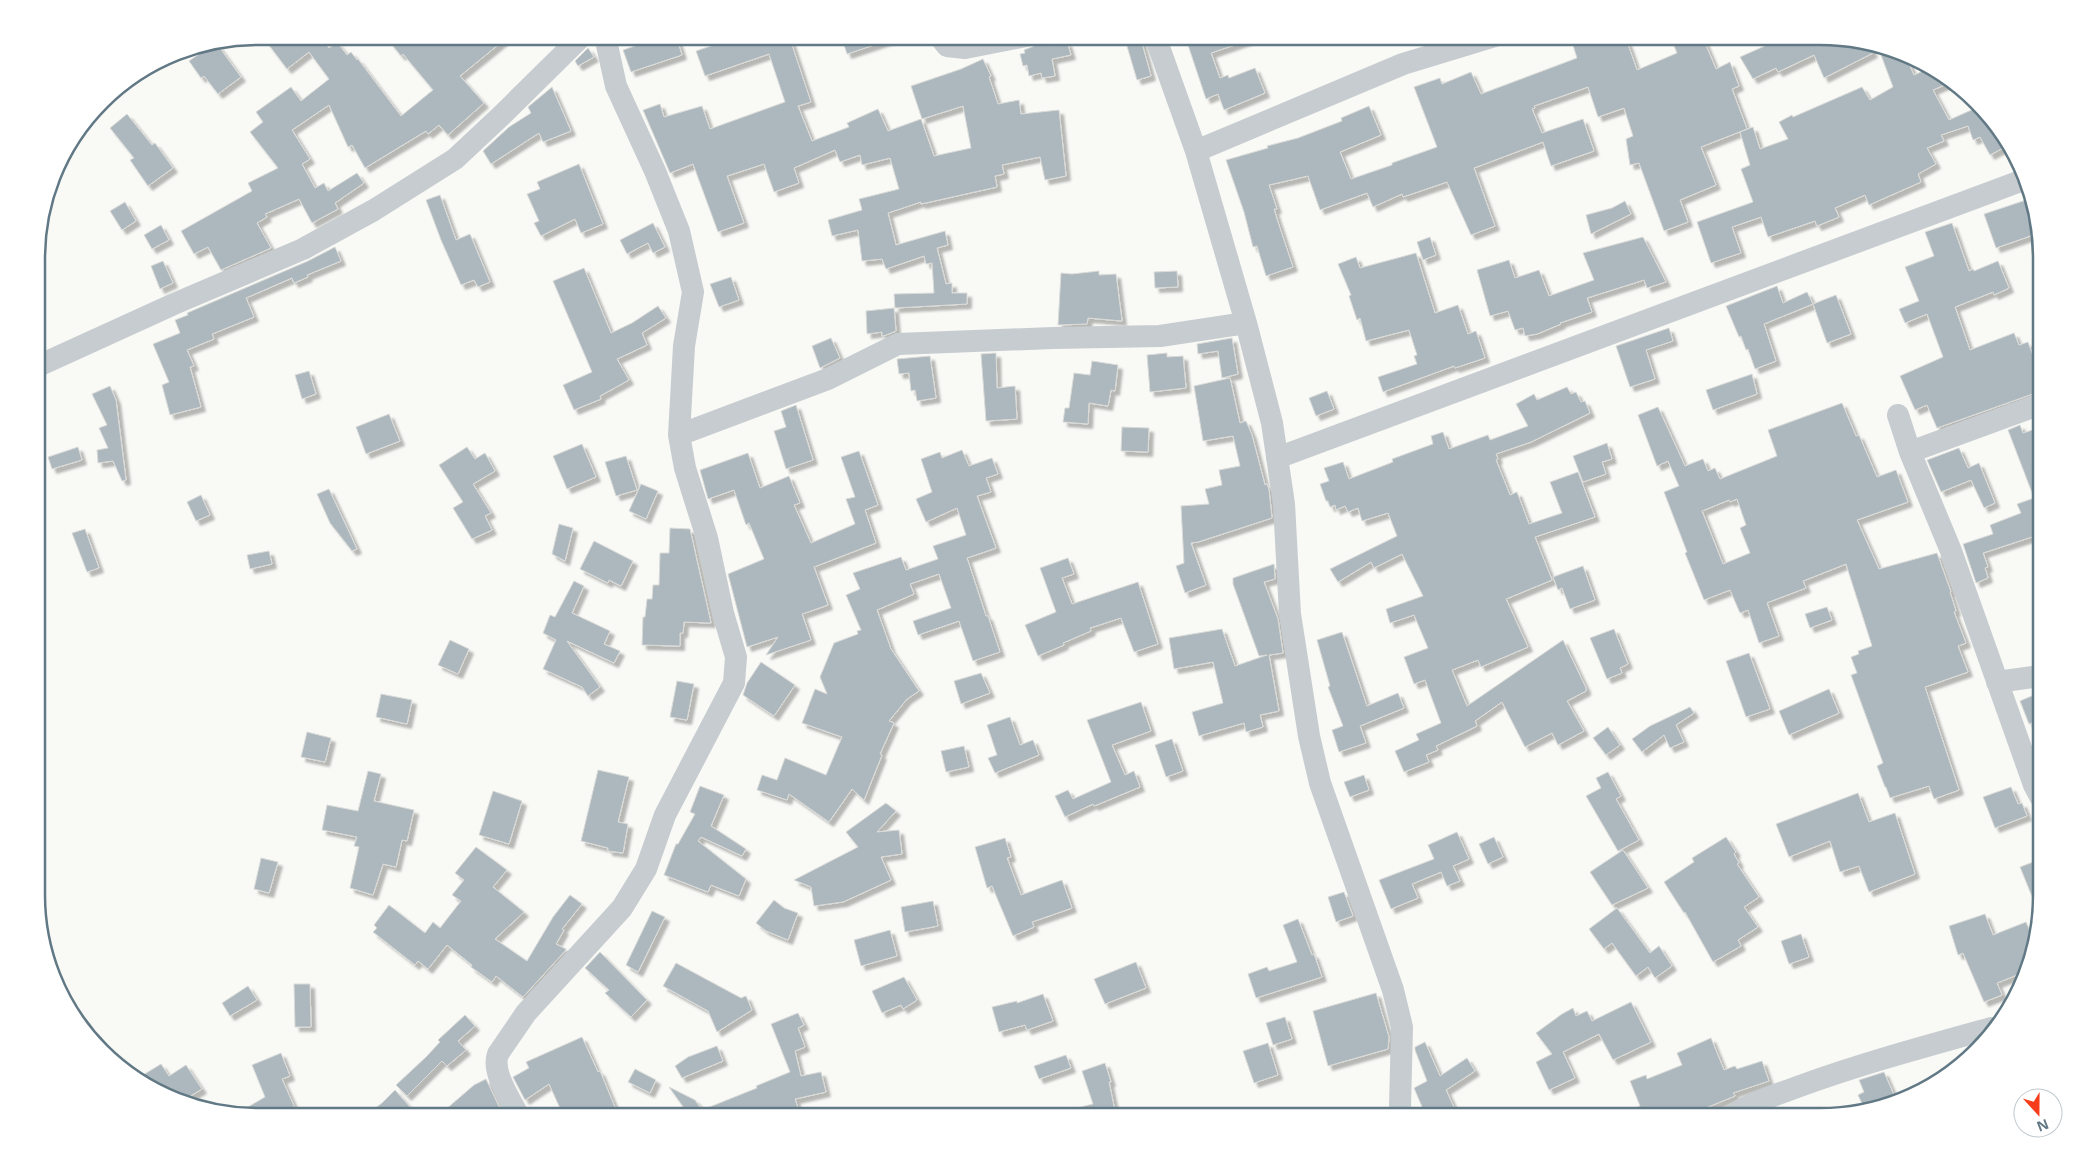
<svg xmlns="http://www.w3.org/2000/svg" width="2078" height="1153" font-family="'Open Sans',sans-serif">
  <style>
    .building { fill: #acb8bd; stroke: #dbdbd9; fill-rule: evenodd; filter: url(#shadow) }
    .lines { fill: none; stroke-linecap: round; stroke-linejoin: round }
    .minor { stroke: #c6cccf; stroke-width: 22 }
    .rim { fill: none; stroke: #617885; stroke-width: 2.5 }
  </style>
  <defs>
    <filter id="shadow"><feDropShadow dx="4.5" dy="4.5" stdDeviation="1" flood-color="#0004"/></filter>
  </defs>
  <rect width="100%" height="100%" fill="#f9f9f6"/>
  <path class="building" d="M262,36H319L329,48L337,42L347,55L351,52L357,60L358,59L401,116L433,90L403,54L401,56L385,36H509L460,76L484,103L448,135L439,125L428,134L426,131L365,168L352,145L348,147L329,105L292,130L310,159L302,164L315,188L324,183L328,191L357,173L364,183L335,203L338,209L312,223L299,199L265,214L267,217L257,223L271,248L221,270L208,247L194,254L181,231L252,191L248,183L278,168L250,132L263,122L256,112L291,87L301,101L329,79L309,52L287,69Z
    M664,36H676L682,55L631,72L623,50Z
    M740,36H789L811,102L798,106L812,141L849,127L847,123L878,109L888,131L921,119L934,156L971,148L963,106L922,119L911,86L961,69L983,59L991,76L989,77L998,104L1019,100L1021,114L1059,110L1066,176L1045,180L1040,157L1002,165L1004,174L995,176L997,187L921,204V202L888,213L896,245L945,231L948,245L937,248L946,284L952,283V293H967V304L895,308L894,294L934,293L932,263L926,264L924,256L886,269L882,259L862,261L858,230L832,236L828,220L862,210L859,199L899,189L890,158L862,165L860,155L840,162L835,150L794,168L799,183L774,192L764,164L727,176L744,223L718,232L693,164L670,173L643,110L660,104L664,117L702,106L710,129L785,102L769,54L705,76L696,51Z
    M841,36H891L892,39L847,54Z
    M1124,36H1140L1151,76L1137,80Z
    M1185,36H1251L1252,39L1211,53L1220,78L1228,75L1229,78L1255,68L1265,93L1224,110L1218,94L1206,99Z
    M1570,36H1625L1637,70L1677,53L1670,36H1702L1716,69L1730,62L1739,86L1732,89L1747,129L1701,147L1716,185L1680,200L1688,222L1664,231L1639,163L1630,165L1626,139L1633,136L1624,108L1598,117L1588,87L1534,106L1535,108L1532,109L1542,133L1583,119L1594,151L1551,166L1543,142L1474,168L1495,226L1471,235L1447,182L1403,197L1402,194L1373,207L1367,193L1320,210L1308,176L1269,185L1277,209H1274L1277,219L1293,267L1266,276L1257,246L1253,247L1244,212L1226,160L1268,148L1267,146L1298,138L1342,121L1341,118L1369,106L1381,135L1340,152L1351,179L1392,165V163L1437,147L1414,87L1440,78L1442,84L1471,72L1481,94L1577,58Z
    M1787,36H1821L1868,43L1873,53L1824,78L1814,55L1778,72L1776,68L1753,79L1740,57Z
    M1049,38L1050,46L1067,42L1071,55L1052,59L1055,76L1042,78L1041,73L1029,76L1027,65L1023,66L1020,54L1025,53L1024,50L1034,46L1039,40Z
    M217,44L241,77L218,94L204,76L201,78L189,61L212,45Z
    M588,48L594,57L578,66L575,61Z
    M1892,50L1905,55L1914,75L1932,67L1949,83L1933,90L1949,120L1976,108L1999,129L2005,147L1990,155L1980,137L1973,140L1968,126L1941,135L1944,141L1927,148L1936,164L1918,174L1921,182L1869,205L1865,195L1835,208L1839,217L1817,226L1815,221L1768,237L1761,217L1732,227L1741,253L1711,263L1697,222L1753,202L1741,169L1750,165L1740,132L1753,127L1760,149L1788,139L1779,122L1792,115L1793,117L1862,87L1870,100L1893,87L1881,55Z
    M552,87L571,131L543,142L539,133L491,164L483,151L509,127L531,113L528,107Z
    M127,114L152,145L155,143L173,168L148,186L130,160L134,158L110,128Z
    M579,164L603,224L581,233L575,219L541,236L534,223L539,221L527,194L540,189L537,182Z
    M440,195L456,240L470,234L490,282L478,287L474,280L461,285L441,240L426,200Z
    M2032,198L2039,233L1996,248L1984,214Z
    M1625,201L1631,214L1591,234L1586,215L1612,208Z
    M125,202L136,221L122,230L110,211Z
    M653,223L665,247L653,253L648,243L627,254L620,240Z
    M1952,223L1969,271L1973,269L1974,271L1998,261L2009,288L1994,295L1993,292L1955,307L1970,350L2014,333L2019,345L2028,342L2041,378V391L1937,428L1927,405L1915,410L1900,376L1943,357L1927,314L1905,323L1899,309L1919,301L1905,267L1934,256L1925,232Z
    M161,225L169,240L152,249L144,235Z
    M1430,237L1436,255L1423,260L1417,242Z
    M1643,237L1666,282L1647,288L1644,280L1587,298L1592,312L1560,323L1561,324L1537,334L1525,336L1523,328L1515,330L1508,311L1490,316L1477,270L1509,260L1515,278L1539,270L1549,296L1594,280L1583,253Z
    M335,247L341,261L307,275L308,277L294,283L292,278L246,298L254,317L212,334L214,339L187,350L194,366L190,367L201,407L170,415L162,385L169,382L153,344L180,333L175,320L188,315L187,313L308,261Z
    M1416,253L1435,313L1458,305L1468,334L1476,331L1485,358L1455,368L1454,366L1383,392L1378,377L1417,364L1414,356L1417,355L1409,330L1366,341L1360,318L1357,320L1349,296L1351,295L1338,264L1356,257L1360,268Z
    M163,261L173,283L160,289L151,266Z
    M584,268L611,333L632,323L658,306L666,318L642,333L647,345L617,359L629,380L600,396L601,399L574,410L563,385L592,372L553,281Z
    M1099,271V275L1116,274L1122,321L1088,318L1087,324L1058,325L1061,273L1072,274Z
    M1177,271L1178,287L1155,288L1154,272Z
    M731,277L739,300L719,307L710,284Z
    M1777,286L1783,303L1807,292L1813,304L1764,324L1776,361L1755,369L1748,349L1746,350L1741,336L1739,337L1726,306Z
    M1836,295L1851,334L1827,343L1813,304Z
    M894,308L896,331L886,335L882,336V332L867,334L866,311Z
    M1669,328L1673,341L1646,350L1655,379L1630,387L1616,346Z
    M831,338L840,358L820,368L812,346Z
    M1232,338L1238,374L1222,378L1218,351L1198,354L1197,344Z
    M996,353L997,388L1015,386L1017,419L986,421L981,354Z
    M1167,353V357L1183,356L1186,388L1150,392L1147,355Z
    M930,356L936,398L917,401L915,390L911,391L909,373L899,374L897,359Z
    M1092,361L1118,365L1115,391L1111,390L1108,406L1089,403L1088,424L1063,422L1065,408H1069L1074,373L1090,375Z
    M309,371L316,394L302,399L295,375Z
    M1752,374L1757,394L1713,410L1706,390Z
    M1230,378L1240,423L1246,421L1252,435L1265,485L1267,484L1269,490L1272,518L1198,542L1191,543L1206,585L1185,593L1176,566L1184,563L1181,506L1209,504L1205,489L1222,485L1219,470L1240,466L1233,436L1203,441L1194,386Z
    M110,386L116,400L126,480L122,481L113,461L98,463L97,450L108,448L99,428L107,425L92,394Z
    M1567,387L1571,394L1576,392L1581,402L1585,401L1590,413L1531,442L1496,454L1498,459L1496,460L1510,495L1517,492L1529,524L1562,513L1550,482L1578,472L1595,517L1535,537L1552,580L1506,599L1528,647L1481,667L1478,660L1452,670L1467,706L1563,640L1586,688V691L1567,701L1584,731L1558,745L1552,733L1525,747L1502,702L1475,721L1477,726L1436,746L1438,750L1426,755L1429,762L1404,772L1395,751L1419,740L1416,734L1441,723L1425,680L1414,684L1404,657L1428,648L1414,615L1390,623L1386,609L1423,596L1402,554L1374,568L1371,562L1338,582L1330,569L1397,536L1388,513L1362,521L1358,508L1348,512L1345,506L1336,510L1335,505L1330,507L1328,501H1326L1320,484L1329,481L1324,468L1343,462L1349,479L1393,462L1392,459L1433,444L1431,436L1443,432L1449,449L1488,435L1490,440L1528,426L1516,404L1534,394L1537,400Z
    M1327,391L1334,409L1316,416L1309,398Z
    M1842,403L1856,436L1859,435L1877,477L1896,470L1908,502L1857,520L1879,569L1937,553L1951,592H1950L1956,611L1954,612L1966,643L1958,646L1968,672L1925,687L1959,790L1934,799L1929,786L1890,798L1886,787H1885L1877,766L1883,763L1851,675L1857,673L1851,657L1859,654L1858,651L1872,646L1846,564L1803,581L1806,588L1769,602L1767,603L1779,636L1759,643L1748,610L1740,613L1730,590L1704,600L1685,553L1687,552L1664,492L1679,486L1668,461L1657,466L1638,415L1658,407L1685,466L1703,459L1708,471L1715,468L1720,479L1777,456L1768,430ZM1737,499L1746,525L1740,528L1750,553L1723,564L1702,511L1729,500L1730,502Z
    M796,405L813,460L786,469L774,431L786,427L781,411Z
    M389,414L400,441L366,454L356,427Z
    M2020,425L2023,433L2039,428L2041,436V534L1983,553L1988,567L1985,568L1988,578L1976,583L1963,544L1993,534L1990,525L2021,513L2017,504L2034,498L2008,430Z
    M1122,427L1149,428L1148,452L1121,451Z
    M1607,443L1612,459L1602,462L1606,474L1583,482L1573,456Z
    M582,444L596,477L567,489L553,456Z
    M78,447L82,460L52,469L48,457Z
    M467,447L475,459L485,453L495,471L473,484L491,513L485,516L492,530L472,539L453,508L463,502L439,465Z
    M1959,448L1968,468L1979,463L1995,503L1984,508L1971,480L1941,492L1927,460Z
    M962,450L969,466L992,458L998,474L986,478L991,492L977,496L996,548L967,558L986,616H988L1000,652L973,661L959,621L918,635L913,621L951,608L939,574L910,584L914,594L877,610L891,649L919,691L907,699L889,721L894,723L880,754L882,755L864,800L852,789L829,822L789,794L787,800L757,790L762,775L777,780L785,758L826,775L842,737L802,723L815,689L827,694L820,677L834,643L858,634L857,631L861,630L846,595L860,589L853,573L901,557L906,570L938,559L933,546L966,535L957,508L926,522L916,499L932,492L921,459L940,452L942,458Z
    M859,451L878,505L865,510L876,543L814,567L828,605L802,614L811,640L766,655L778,637L747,647L728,574L764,559L749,523L746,525L734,490L708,499L700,470L748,453L760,488L789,476L800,503L794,505L811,543L855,524L846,499L855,497L841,457Z
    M626,456L637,490L616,496L605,462Z
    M641,484L658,491L646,519L629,511Z
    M329,489L357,549L352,551L330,523L317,494Z
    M201,495L210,515L196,521L187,502Z
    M559,524L573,528L565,561L552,554Z
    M670,528L690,529L711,623L684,622L683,633H680V646L642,645L643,617H645L647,599H652L653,585H659L660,553H669Z
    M85,529L99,568L87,572L72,533Z
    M594,541L633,561L621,586L609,580L608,583L580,569Z
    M269,551L272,564L250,569L247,555Z
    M1068,558L1074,574L1062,578L1072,604L1138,582L1158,644L1134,652L1121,618L1090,628L1091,631L1063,643L1064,645L1038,656L1025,625L1056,612L1040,568Z
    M1274,564L1275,579L1264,582L1278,619L1283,653L1269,655L1279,711L1260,715L1263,727L1246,732L1244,723L1199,736L1192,712L1223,703L1213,662L1174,669L1169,638L1222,629L1235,666L1267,655L1259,656L1233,584V578Z
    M1583,566L1595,600L1570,609L1562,588L1558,590L1553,577Z
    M574,581L584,586L572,613L610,631L604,644L620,651L614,663L567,641L600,687L588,696L582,687L543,669L556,640L543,633L550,615L555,617Z
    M1827,607L1832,620L1810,628L1805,614Z
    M1614,629L1628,664L1620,668L1622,673L1607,679L1590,638Z
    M1342,632L1367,706L1398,693L1404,708L1360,726L1366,743L1339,752L1332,730L1343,726L1328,687L1330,686L1317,640Z
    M450,640L469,649L458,674L438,665Z
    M1749,653L1770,709L1746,717L1726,661Z
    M761,662L795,685L774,716L743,695L747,683Z
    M981,673L990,693L961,704L954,681Z
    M677,681L694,684L687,720L670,717Z
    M1829,689L1839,713L1789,735L1779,711Z
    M2041,692V719L2029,724L2020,701Z
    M381,694L412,700L407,724L376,717Z
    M1141,702L1151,731L1112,745L1125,775L1134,771L1140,787L1094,806L1093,804L1065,817L1055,796L1068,790L1073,799L1111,782L1087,720Z
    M1690,707L1694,713L1676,725L1684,742L1670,748L1664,735L1642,752L1632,739L1650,726Z
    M1010,717L1020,745L1033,740L1039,755L995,773L988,758L997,755L987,725Z
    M1608,727L1620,745L1606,755L1593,738Z
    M307,732L331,738L325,762L301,757Z
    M1172,739L1183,771L1166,777L1155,745Z
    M964,746L969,767L946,772L941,751Z
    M598,770L629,777L618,822L628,824L623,853L608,851V848L581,841Z
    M368,771L381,774L374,801L414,810L407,841L402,840L396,867L383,864L373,895L350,888L359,847L354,846L357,837L322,830L327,805L358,811Z
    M1608,772L1621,796L1616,799L1639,840L1618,851L1586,796L1601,788L1596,778Z
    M1364,775L1369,790L1350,797L1344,782Z
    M700,786L724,795L711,826L746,849L742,856L701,837L698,841L746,879L739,896L711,885L708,892L664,875L676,844H678L695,814L690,812Z
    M2011,787L2018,804L2022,803L2027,816L1995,828L1983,797Z
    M493,791L522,801L509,844L479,835Z
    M1858,793L1869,822L1895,813L1915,874L1869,892L1859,866L1840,872L1830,841L1789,857L1776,824Z
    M886,803L896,811L877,832L899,830L902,854L881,857L891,880L843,902L814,906L811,887L794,880L858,847L846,832Z
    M1457,832L1469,859L1453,866L1460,881L1447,886L1441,872L1412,884L1418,898L1391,909L1379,880L1434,859L1428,845Z
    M1494,837L1503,857L1488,864L1479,844Z
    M1726,837L1736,852L1734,854L1739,863L1737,864L1759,897L1744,907L1758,927L1738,940L1741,946L1713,962L1685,912L1684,913L1664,882L1694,862L1692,858Z
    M1005,838L1011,857L1007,858L1021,895L1062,880L1072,908L1032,922L1034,927L1013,936L992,886L987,888L975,847Z
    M476,847L507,870L493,887L524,912L495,939L527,961L553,917L570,895L582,904L562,929L564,930L556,944L566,949L565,951L523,997L496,976L492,982L471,967L472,965L447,945L428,969L418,961L415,965L373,932L377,928L374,925L389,905L425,933L433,922L440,928L461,901L452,895L464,880L455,873Z
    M1623,850L1648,888L1612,905L1590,872Z
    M261,858L278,862L269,893L254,889Z
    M2041,859V910L2040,916L2020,867Z
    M1344,892L1353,916L1336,922L1328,897Z
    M774,900L784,908L798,913L788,940L766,931L756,923Z
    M933,901L938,926L905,932L901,907Z
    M1617,908L1650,953L1659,946L1672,966L1655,978L1648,967L1636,976L1612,943L1604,949L1589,929Z
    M652,911L665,917L638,972L626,965Z
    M1985,914L1993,935L2026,922L2033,938L2022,973L1997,983L2002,995L1984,1002L1963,953L1958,955L1949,926Z
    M1298,919L1312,955L1314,954L1322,977L1256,998L1248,974L1267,967L1269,971L1297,962L1283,925Z
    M890,930L897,956L861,966L854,940Z
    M1801,934L1809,957L1789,964L1781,941Z
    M600,952L647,1000L631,1017L605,993L609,990L585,968Z
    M1136,962L1146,988L1105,1004L1094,979Z
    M676,963L741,998L746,996L752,1010L717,1032L708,1011L663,986Z
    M904,977L917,1000L903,1009L901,1005L882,1013L872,991Z
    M294,984H310L311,1027H295Z
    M248,986L257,1000L230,1016L222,1003Z
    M1376,993L1389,1037L1388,1049L1328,1066L1313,1011Z
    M1043,994L1053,1021L1027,1030L1025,1025L999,1032L992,1007L1017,1001V1003Z
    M1631,1002L1651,1042L1613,1060L1599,1034L1563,1052L1575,1078L1549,1090L1536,1062L1552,1054L1536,1033L1562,1014L1573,1008L1576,1016L1587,1011L1592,1021Z
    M798,1013L804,1025L798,1028L805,1047L795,1051L801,1076L821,1072L826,1092L795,1099L801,1117H688L689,1115L669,1087L695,1100L702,1110L757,1088L756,1086L790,1072L771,1024Z
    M465,1015L475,1026L458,1041L466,1050L447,1066L442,1061L407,1096L396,1085L426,1057L440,1042L438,1040Z
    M1285,1017L1292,1039L1273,1045L1266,1023Z
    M582,1037L598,1072L600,1071L619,1117H564L549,1084L525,1100L515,1081L513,1077L529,1068L526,1062Z
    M1711,1038L1724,1070L1735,1066L1737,1069L1762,1061L1769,1081L1733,1093L1735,1096L1686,1116H1616L1640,1106L1630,1081L1646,1075L1647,1079L1682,1065L1677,1053Z
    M1425,1042L1440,1076L1467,1058L1475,1071L1446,1090L1458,1116H1426L1414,1088L1427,1081L1415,1050V1047Z
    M1268,1043L1278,1075L1254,1083L1243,1051Z
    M717,1046L723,1061L682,1078L675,1066L688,1057Z
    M281,1053L290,1076L282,1079L299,1117H257L236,1114L265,1097L252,1065Z
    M1066,1055L1071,1068L1039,1079L1034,1066Z
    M1105,1063L1111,1082H1109L1116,1116L1065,1117L1064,1111L1093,1104L1082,1071Z
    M161,1064L169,1076L186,1065L202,1089L189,1097L187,1095L179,1100L150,1088L143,1075Z
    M635,1069L656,1080L650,1093L628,1082Z
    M1884,1072L1897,1102L1865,1110L1858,1095L1864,1092L1859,1080Z
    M486,1079L504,1117H437L474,1085Z
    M395,1090L419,1117H364L382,1103Z"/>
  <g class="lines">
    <path class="minor" d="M939,36L947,46L965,48L1026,36
      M1155,36L1196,151L1246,323L1272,423L1284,504L1290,614L1309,736L1320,783L1393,990L1402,1027L1400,1107L1402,1116
      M1196,151L1403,64L1495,36
      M38,366L174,304L303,249L374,210L455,159L502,115L582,36
      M1898,415L1910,452L1951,551L2034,785L2041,798
      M679,435L828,379L898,344L1053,338L1160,336L1246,323
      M1910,452L2041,404
      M1277,458L2026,179
      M1997,682L2033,677L2041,674
      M1730,1116C1752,1102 1776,1095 1800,1086C1863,1063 1927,1046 1991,1028
      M519,1117C511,1100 491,1072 498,1054L526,1013L622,908L646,869L665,815L734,683L736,657L723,613L707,538L685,468L679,435L684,346L693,292L679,231L655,171L616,86L605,36"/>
  </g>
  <path d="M0 0H2078V1153H0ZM258 45H1820A213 213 0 0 1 2033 258V895A213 213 0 0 1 1820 1108H258A213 213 0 0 1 45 895V258A213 213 0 0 1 258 45Z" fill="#fff" fill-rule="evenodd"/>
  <path class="rim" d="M258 45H1820A213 213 0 0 1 2033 258V895A213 213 0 0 1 1820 1108H258A213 213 0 0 1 45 895V258A213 213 0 0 1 258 45Z"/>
  <g transform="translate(2038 1113) rotate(159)"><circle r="24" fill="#ffffff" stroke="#c0c9ce"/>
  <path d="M0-4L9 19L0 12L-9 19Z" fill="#f63c1a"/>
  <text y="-8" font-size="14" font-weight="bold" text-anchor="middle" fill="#617885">N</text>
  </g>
</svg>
